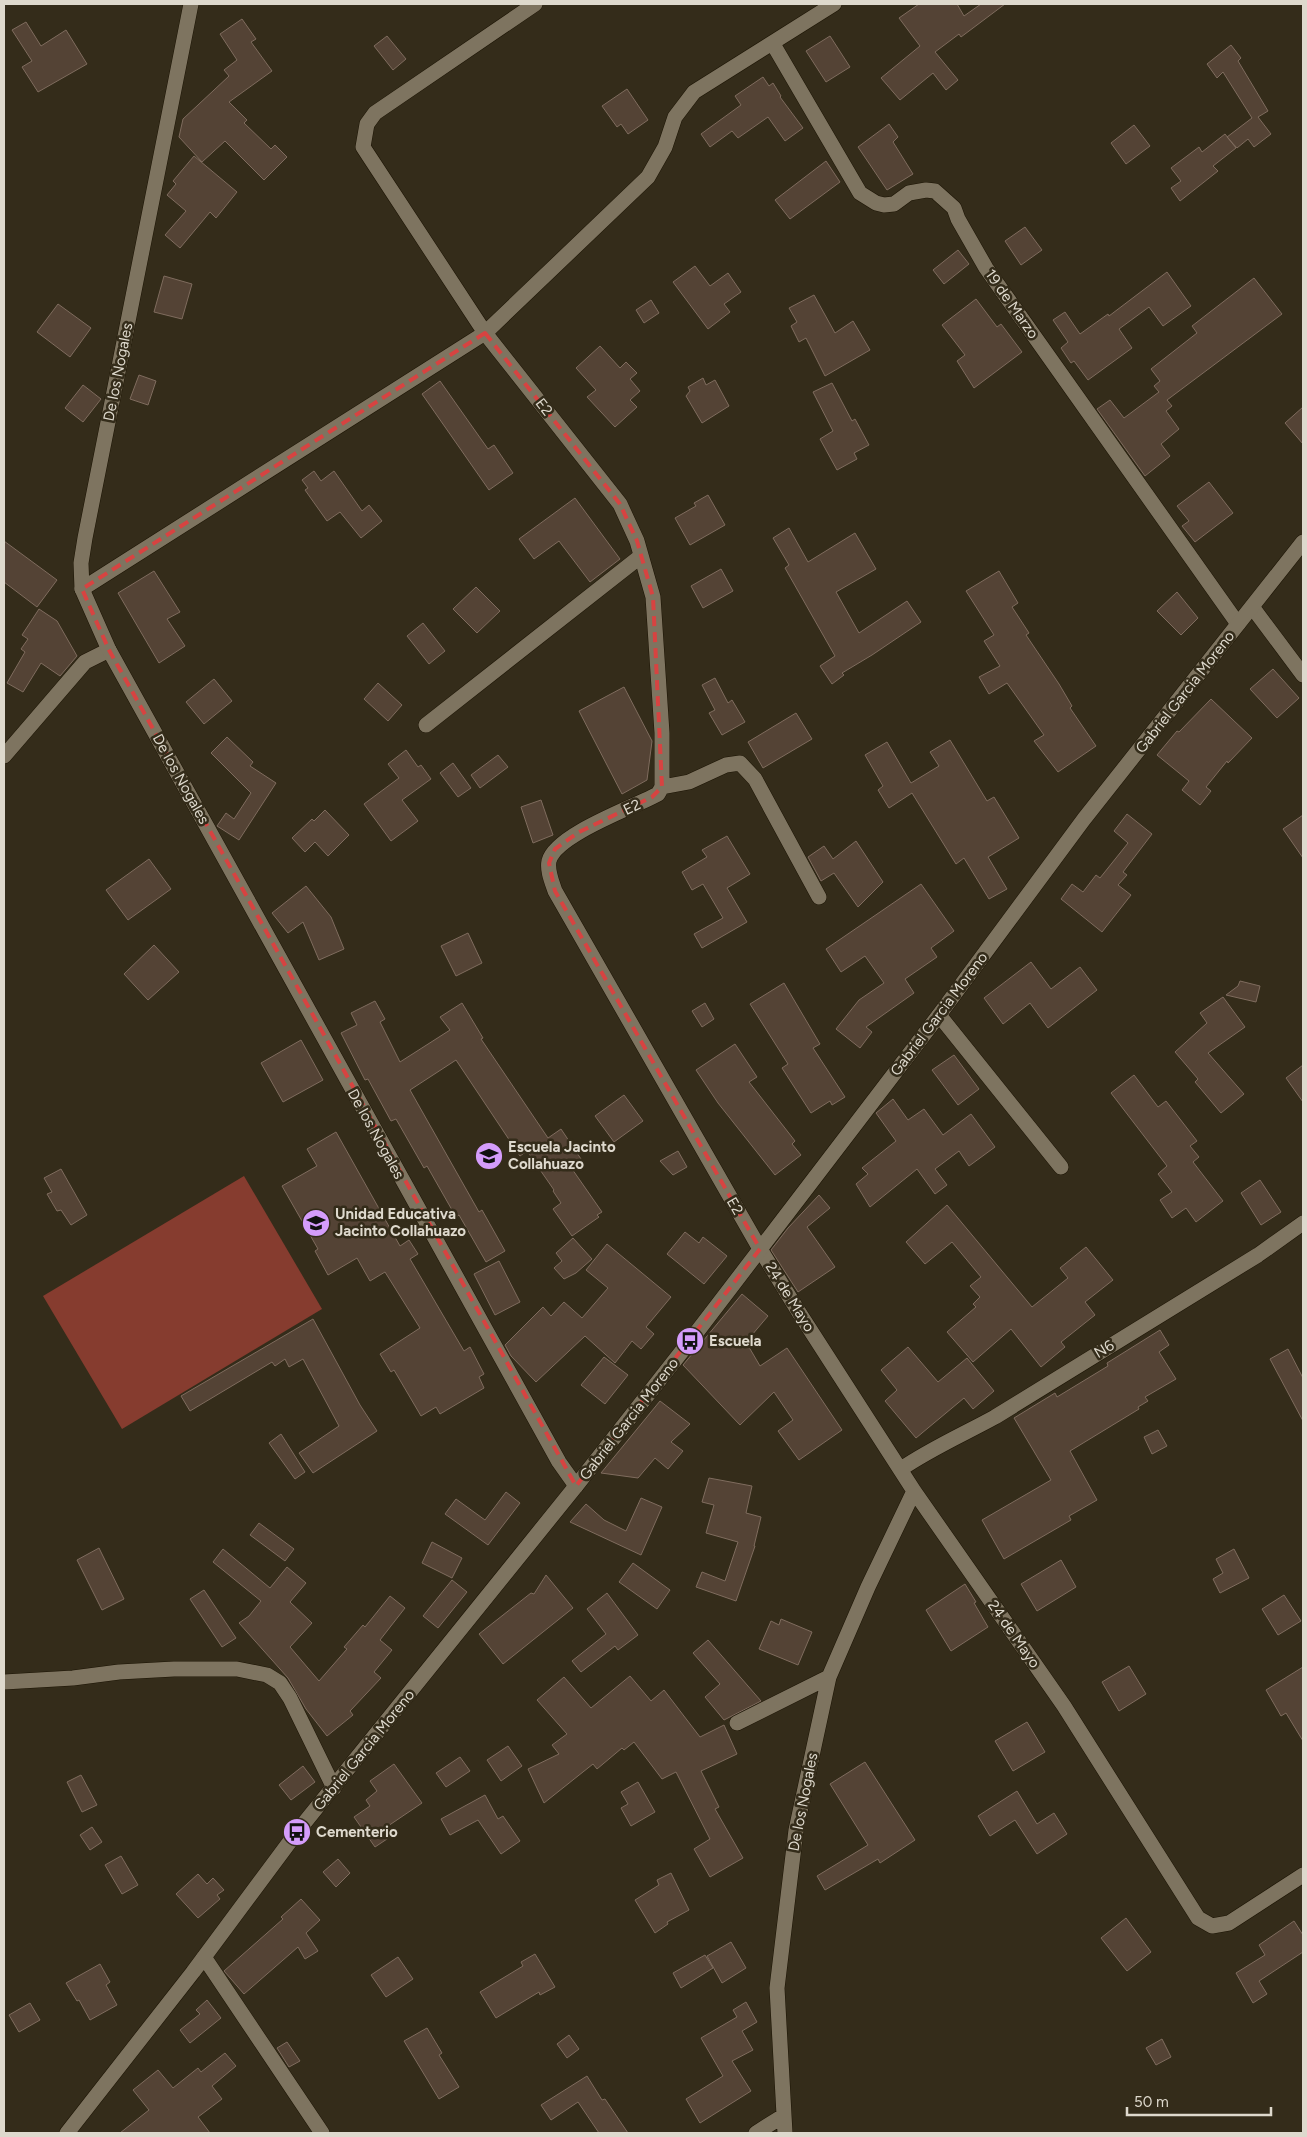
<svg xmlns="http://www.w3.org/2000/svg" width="1307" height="2137" font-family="Figtree,sans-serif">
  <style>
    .green { fill: #863c2f }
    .building { fill: #544335; stroke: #7f6c5e }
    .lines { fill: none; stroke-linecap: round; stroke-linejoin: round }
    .street-casing { stroke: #1c1404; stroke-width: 16 }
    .secondary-casing { stroke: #1c1404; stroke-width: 16 }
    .street { stroke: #7e7460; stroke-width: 15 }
    .secondary { stroke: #7e7460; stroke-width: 15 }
    .marked { fill: none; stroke: #d74341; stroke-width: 4; stroke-dasharray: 10 6; stroke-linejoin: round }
    .labels { text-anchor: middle; stroke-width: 5; stroke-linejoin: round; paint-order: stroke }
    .street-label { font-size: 15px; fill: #ded9cd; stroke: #342c1a }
    .poi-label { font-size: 15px; font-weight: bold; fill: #ded9cd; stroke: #342c1a; text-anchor: start }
  </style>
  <rect width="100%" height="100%" fill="#342c1a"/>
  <path class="green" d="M244,1176L322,1309L122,1429L43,1296Z"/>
  <path class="building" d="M919,4H957L964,16L981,4H1005L961,37L959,34L935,52L958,80L946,90L933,73L900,100L881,78L920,46L899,18Z
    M242,19L256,39L251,42L272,71L229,102L247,120L244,123L271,149L275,145L287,157L264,180L225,141L202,162L179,137L183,119L229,76L224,70L237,60L220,34Z
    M26,22L41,46L66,30L87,64L38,92L22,67L32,61L12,30Z
    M387,36L406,59L393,70L374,46Z
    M830,36L850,67L826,82L806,51Z
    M1231,45L1241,58L1238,61L1268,111L1258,117L1271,134L1254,147L1248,139L1237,148L1227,137L1252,118L1223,72L1217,78L1207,64Z
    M763,77L769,86L773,83L781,96L780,97L803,128L785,141L768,117L738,138L732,131L710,147L701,134L741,105L735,96Z
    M627,89L648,120L628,134L621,124L617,127L602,106Z
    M889,124L898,137L893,142L913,174L887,190L858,147Z
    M1134,125L1150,146L1126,164L1111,143Z
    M1225,134L1236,148L1213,166L1218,171L1180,201L1171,188L1181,181L1171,168L1199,147L1202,152Z
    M194,156L237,192L216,218L210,212L180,248L165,235L186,211L167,195L176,184L173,181Z
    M826,161L840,182L790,219L775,200Z
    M1025,227L1042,250L1021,265L1005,241Z
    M958,250L969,264L944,284L933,270Z
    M695,266L710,286L728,273L741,292L724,304L730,312L708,329L673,282Z
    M1167,272L1191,306L1163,326L1149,307L1119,329L1132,348L1088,380L1074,361L1071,363L1061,348L1068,342L1053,320L1065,312L1080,334L1108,314L1109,316Z
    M164,276L192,284L182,319L154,312Z
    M1254,278L1282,314L1167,400L1172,406L1166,411L1179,429L1161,444L1170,456L1145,476L1097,409L1110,400L1124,418L1159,392L1154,386L1160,381L1151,369L1197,333L1192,326Z
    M814,295L835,333L853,321L870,350L825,376L806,338L799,342L791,326L797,322L789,308Z
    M976,299L997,327L1001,324L1022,352L974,388L957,361L965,355L942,325Z
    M651,300L659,313L644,323L636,310Z
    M58,304L91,328L70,357L37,332Z
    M600,346L620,368L626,362L637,373L630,379L640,391L630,400L637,407L615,427L587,397L596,390L576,368Z
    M139,375L156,381L148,405L130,399Z
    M703,378L706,385L715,380L729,406L702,423L686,396L690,391L688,387Z
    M440,381L488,449L494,445L513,473L489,490L422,394Z
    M832,383L852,421L855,419L869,445L854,453L857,459L837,470L820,439L833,431L813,392Z
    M83,385L101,399L83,422L65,408Z
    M1303,407V444L1285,423Z
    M314,471L321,481L334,471L362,511L369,505L382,521L361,538L340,512L327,521L305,490L308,488L302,480Z
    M1209,482L1233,513L1195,542L1182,526L1189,521L1177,506Z
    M708,495L725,525L690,545L675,518L696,506L694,503Z
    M575,498L620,559L590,582L559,541L534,559L519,539Z
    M789,528L808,562L855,533L876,569L836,592L859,633L907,601L921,622L872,655L842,673L844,675L832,684L820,666L835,656L785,568L789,565L773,538Z
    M4,541L57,580L37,607L4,582Z
    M721,569L733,591L703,608L691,586Z
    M154,571L180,612L167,619L185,646L159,663L118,593Z
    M999,571L1018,603L1012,607L1029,633L1026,635L1059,684L1072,706L1070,708L1096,746L1058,772L1034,741L1044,735L1007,683L989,694L979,677L1000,666L984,641L994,635L966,591Z
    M476,587L500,611L477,633L453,609Z
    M1177,592L1198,618L1181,635L1157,611Z
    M39,609L57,621L77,656L60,676L41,663L23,692L7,683L25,652L21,649L28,639L22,635Z
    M423,623L445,651L429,664L407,636Z
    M1273,669L1299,698L1277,718L1250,689Z
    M715,678L728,703L732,700L745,722L722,735L709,713L715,710L702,685Z
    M214,679L232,701L204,724L186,702Z
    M378,683L402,705L388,721L364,699Z
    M624,687L652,741L647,780L622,794L579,711Z
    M1211,699L1252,738L1228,763L1227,761L1206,787L1211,791L1200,805L1182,790L1189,781L1157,755L1177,731L1179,732Z
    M796,713L812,739L763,768L748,742Z
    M227,737L253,762L250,766L276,783L239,840L217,826L226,813L234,819L251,793L211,753Z
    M950,740L987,801L994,797L1019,838L988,857L1007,889L989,899L964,858L956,864L912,793L889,808L878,790L883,786L865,755L887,742L911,783L939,766L930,752Z
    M406,750L418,767L421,765L431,779L402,800L418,821L391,841L364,804L399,778L388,764Z
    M498,755L508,767L480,788L471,775Z
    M453,763L471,788L458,797L440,773Z
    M541,800L553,835L533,843L521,807Z
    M325,810L349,835L328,856L315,842L305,852L292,838L312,819L314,821Z
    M1127,814L1152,834L1123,872L1127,875L1118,885L1131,895L1102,932L1061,899L1072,884L1083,892L1096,875L1100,878L1128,843L1114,831Z
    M1303,815V858L1283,829Z
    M727,836L750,874L727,888L747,922L702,948L694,934L723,918L703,884L692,890L682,872L707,857L702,850Z
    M856,841L883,882L858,907L834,873L821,881L808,857L824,846L833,859Z
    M149,859L171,889L128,920L106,890Z
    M921,884L954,931L931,948L937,957L905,979L914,993L866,1027L872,1032L860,1048L836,1029L859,1000L884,983L865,956L841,972L826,949Z
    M306,886L331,917L344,949L319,960L303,922L288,933L272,913Z
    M468,933L482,963L456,976L441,946Z
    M154,945L179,972L148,1000L124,974Z
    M1031,962L1051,989L1080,967L1097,990L1048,1028L1030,1003L1003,1024L984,998Z
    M1240,981L1260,986L1256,1002L1226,995L1238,986Z
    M784,983L820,1044L813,1048L845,1097L832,1105L830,1101L811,1113L782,1068L788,1064L750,1004Z
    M1223,997L1245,1027L1208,1053L1244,1094L1221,1113L1195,1082L1198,1079L1175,1052L1207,1023L1200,1013Z
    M375,1001L385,1019L380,1022L400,1062L450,1030L440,1017L462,1003L483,1038L481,1039L548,1138L561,1129L581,1159L570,1166L602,1212L597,1215L599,1217L572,1236L553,1209L561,1203L553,1191L554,1190L527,1151L520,1156L456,1060L410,1090L479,1212L482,1210L505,1251L486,1262L459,1215L456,1217L427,1166L424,1168L396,1119L391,1121L368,1079L365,1080L341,1033L357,1025L351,1013Z
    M705,1003L714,1019L702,1027L692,1011Z
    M301,1040L323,1080L283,1102L261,1063Z
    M735,1044L757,1077L749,1082L795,1141L792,1144L801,1155L775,1175L718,1103L696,1070Z
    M954,1055L979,1089L958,1105L932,1070Z
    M1303,1065V1102L1286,1078Z
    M1134,1075L1158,1107L1166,1101L1197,1141L1190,1146L1199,1157L1193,1162L1223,1201L1196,1222L1186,1208L1172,1218L1160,1200L1172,1192L1158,1174L1167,1166L1111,1093Z
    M624,1095L643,1121L614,1142L595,1116Z
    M893,1099L908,1120L924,1109L943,1135L971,1114L995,1147L969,1166L959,1151L935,1169L947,1185L935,1194L917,1169L870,1207L856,1184L868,1174L862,1168L896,1141L876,1113Z
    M336,1132L400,1246L409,1240L418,1254L410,1259L464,1351L470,1347L484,1374L479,1377L484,1388L440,1414L436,1407L421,1416L394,1370L391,1372L380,1354L420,1328L385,1272L370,1281L357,1258L328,1275L315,1251L318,1249L282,1186L317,1166L307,1149Z
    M678,1151L687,1167L673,1175L660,1161Z
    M61,1169L87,1215L71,1225L61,1210L57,1211L47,1194L52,1192L44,1178Z
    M1260,1180L1281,1212L1261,1225L1241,1193Z
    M819,1195L830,1208L807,1227L835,1267L798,1292L771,1250L788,1228Z
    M947,1205L1032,1307L1068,1278L1060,1268L1086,1247L1113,1280L1085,1302L1095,1315L1061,1342L1065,1347L1041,1367L1011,1329L973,1362L947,1332L976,1307L973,1304L980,1297L970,1286L981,1277L952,1242L925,1264L906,1242Z
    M685,1232L699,1243L703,1237L727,1256L704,1284L667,1254Z
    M573,1238L592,1259L576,1273L564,1279L554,1268L562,1261L556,1253Z
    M607,1244L671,1297L646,1327L654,1334L641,1349L632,1341L615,1363L585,1336L536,1382L511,1356L505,1345L543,1307L551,1316L564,1302L582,1318L608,1288L586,1270Z
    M499,1261L520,1302L495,1315L474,1274Z
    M742,1294L768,1316L746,1342L760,1366L787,1348L842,1430L799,1460L778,1431L793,1420L774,1392L740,1425L683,1365Z
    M313,1319L360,1405L377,1431L313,1473L299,1453L339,1426L303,1359L289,1367L285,1359L275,1366L272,1362L190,1411L181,1396Z
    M1160,1330L1169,1345L1159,1352L1176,1379L1145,1397L1148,1401L1138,1407L1139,1409L1070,1451L1097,1500L1069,1516L1071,1520L1004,1559L982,1520L1051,1480L1014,1418L1055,1393L1057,1397L1108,1366L1107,1363Z
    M908,1347L938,1382L967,1358L994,1391L973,1409L964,1398L916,1438L885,1401L897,1390L881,1370Z
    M1288,1349L1303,1378V1421L1270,1359Z
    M604,1357L628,1375L605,1404L581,1385Z
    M660,1401L690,1424L671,1442L683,1451L668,1469L655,1458L638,1478L601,1473Z
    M1158,1430L1167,1446L1152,1454L1144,1437Z
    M281,1434L305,1472L295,1479L269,1443Z
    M709,1478L752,1486L746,1513L761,1517L754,1546H755L736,1601L696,1587L702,1572L725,1581L738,1542L706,1533L714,1505L702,1502Z
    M506,1492L520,1503L488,1545L445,1514L456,1499L485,1520Z
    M641,1498L662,1507L641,1555L570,1522L586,1504L604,1520L626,1531Z
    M259,1523L294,1549L285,1561L250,1535Z
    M432,1542L462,1558L452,1578L422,1563Z
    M99,1548L124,1599L102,1610L77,1560Z
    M223,1549L270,1588L287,1567L306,1583L290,1602L312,1623L290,1647L319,1681L347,1649L344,1647L363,1625L365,1627L390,1596L405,1608L380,1640L392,1650L374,1672L381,1678L350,1711L353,1715L327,1736L306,1709L288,1678L239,1623L249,1616L261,1601L213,1562Z
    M1234,1549L1249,1578L1220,1593L1213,1579L1223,1573L1216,1559Z
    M1061,1560L1076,1587L1037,1611L1021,1584Z
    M633,1563L670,1590L657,1609L619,1582Z
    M546,1575L573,1608L503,1664L479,1634L531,1593L534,1594Z
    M452,1580L467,1592L438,1628L423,1616Z
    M965,1584L976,1602L974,1603L988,1627L951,1651L926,1610Z
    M204,1590L236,1638L222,1647L190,1599Z
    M607,1593L638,1635L618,1650L615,1646L581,1672L572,1661L606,1634L587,1609Z
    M1284,1595L1301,1621L1278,1635L1262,1609Z
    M781,1619L812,1632L798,1665L759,1649L771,1621L779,1625Z
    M708,1640L761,1701L724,1720L705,1697L720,1684L693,1653Z
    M1129,1666L1146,1694L1119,1711L1102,1682Z
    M1303,1667V1741L1286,1713L1281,1716L1266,1690Z
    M630,1676L651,1701L664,1690L700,1737L724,1725L737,1754L701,1771L719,1807L715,1809L743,1858L710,1877L694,1849L710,1839L676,1772L662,1779L634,1742L624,1750L622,1748L597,1769L593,1764L544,1803L528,1769L559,1754L552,1745L567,1734L537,1700L564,1677L591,1708Z
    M1027,1722L1045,1752L1013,1771L995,1741Z
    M508,1746L522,1766L501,1781L487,1760Z
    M460,1757L470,1771L446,1787L436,1773Z
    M865,1762L915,1840L880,1863L878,1859L825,1890L817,1876L868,1845L830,1784Z
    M394,1764L422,1803L388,1826L393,1835L375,1847L354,1817L370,1806L366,1800L377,1791L370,1781Z
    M303,1766L315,1782L291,1800L279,1785Z
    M81,1775L97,1805L82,1812L67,1782Z
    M638,1782L655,1812L631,1826L621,1808L628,1804L621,1792Z
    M1017,1791L1037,1824L1054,1813L1067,1834L1037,1854L1015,1820L990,1836L978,1816Z
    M485,1795L498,1819L503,1816L520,1841L501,1854L478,1820L450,1835L441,1819Z
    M92,1827L102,1842L90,1850L80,1835Z
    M121,1856L138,1885L122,1894L105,1865Z
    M338,1859L350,1873L336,1887L323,1872Z
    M671,1873L689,1910L667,1922L668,1924L655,1933L635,1900L659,1885L657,1880Z
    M198,1874L207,1884L213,1878L224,1890L217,1895L220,1899L198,1918L176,1894Z
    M301,1899L320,1920L306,1933L318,1951L305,1959L298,1947L244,1994L224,1971L283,1919L281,1917Z
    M1126,1918L1151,1952L1127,1971L1101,1938Z
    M1294,1921L1303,1935V1952L1259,1981L1267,1994L1253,2003L1236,1973L1265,1955L1259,1945Z
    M731,1942L746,1968L722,1983L707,1956Z
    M535,1954L555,1987L540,1995L539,1992L496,2018L480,1992L523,1966L521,1962Z
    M705,1955L713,1968L681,1988L673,1973Z
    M398,1957L413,1979L386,1997L371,1975Z
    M100,1964L110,1982L106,1985L117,2005L90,2020L79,2000L77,2001L66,1983Z
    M207,2000L221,2018L190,2043L180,2030L200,2014L196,2010Z
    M746,2002L757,2022L742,2031L753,2050L732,2061L751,2091L700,2123L686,2099L723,2076L701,2038L737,2017L733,2010Z
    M30,2003L40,2020L19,2032L9,2015Z
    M427,2028L442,2053L439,2055L459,2087L439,2099L404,2041Z
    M569,2035L579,2049L567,2058L557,2044Z
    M1162,2039L1171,2057L1156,2065L1146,2048Z
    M287,2042L300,2061L289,2067L277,2048Z
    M225,2053L236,2066L212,2086L222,2099L198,2117L210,2133H120L149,2110L133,2090L158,2070L173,2088L198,2068L201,2072Z
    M587,2076L602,2100L605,2099L628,2133H599L578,2102L551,2120L541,2105Z"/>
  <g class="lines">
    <defs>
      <path id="street" d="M535,4L375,113L367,124L363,147L485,333L620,504L637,541L653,597L662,733V787L658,794L652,797C628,809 555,836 549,861C547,871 552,882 555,891L760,1249L800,1314L914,1491L1064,1706L1198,1918L1212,1926L1229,1923L1303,1875
        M773,44L860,193L876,203L884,205L894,204L909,193L926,190L935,191L954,208L958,219L986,268L1238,624
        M82,589L485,333L648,177L665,147L675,117L694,92L834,4
        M1253,608L1303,675
        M426,725L641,556
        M4,756L85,662L109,650
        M662,787L689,782L726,765L740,763L755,779L819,897
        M939,1015L1061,1167
        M901,1469C930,1449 964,1434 995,1417L1258,1255L1303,1223
        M4,1682L73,1678L119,1672L174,1669H237L267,1675L280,1683L290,1698L334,1788
        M737,1723L829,1677
        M204,1957L322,2133
        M67,2133L193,1972L297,1832L576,1486
        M756,2133L783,2116
        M785,2133L777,1988L796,1830L829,1677L868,1587L914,1491"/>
      <path id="secondary" d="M191,4L85,538L81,563L82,589L109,650L559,1462L576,1486L690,1341L939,1015L1084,819L1303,542"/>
    </defs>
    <use href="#street" class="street-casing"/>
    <use href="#secondary" class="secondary-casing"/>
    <use href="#street" class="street"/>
    <use href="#secondary" class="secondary"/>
  </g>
  <path class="marked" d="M485,333L620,504L637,541L653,597L662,787L652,797L579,832L555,849L549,863L555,891L760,1249L576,1486L109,650L82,589Z"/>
  <defs>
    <symbol id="school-disc" viewBox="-11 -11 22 22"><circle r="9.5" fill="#d49cfb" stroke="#342c1a"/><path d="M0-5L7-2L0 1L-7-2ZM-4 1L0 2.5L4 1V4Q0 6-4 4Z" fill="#111"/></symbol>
    <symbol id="bus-disc" viewBox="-11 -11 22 22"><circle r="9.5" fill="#d49cfb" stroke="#342c1a"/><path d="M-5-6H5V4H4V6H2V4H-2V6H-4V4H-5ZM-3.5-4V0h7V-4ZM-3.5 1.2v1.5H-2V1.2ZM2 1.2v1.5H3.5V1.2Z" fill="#111"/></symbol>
  </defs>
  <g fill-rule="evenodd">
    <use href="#school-disc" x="473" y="1140" width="32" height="32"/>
    <use href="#school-disc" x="300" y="1207" width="32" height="32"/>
    <use href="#bus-disc" x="674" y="1325" width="32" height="32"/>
    <use href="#bus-disc" x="281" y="1816" width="32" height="32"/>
  </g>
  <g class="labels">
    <g class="street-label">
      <text transform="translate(1012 304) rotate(55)" y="5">19 de Marzo</text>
      <text transform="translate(118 372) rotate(-79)" y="5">De los Nogales</text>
      <text transform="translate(544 407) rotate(52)" y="5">E2</text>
      <text transform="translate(1185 692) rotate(-52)" y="5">Gabriel Garcia Moreno</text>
      <text transform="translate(181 779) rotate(61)" y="5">De los Nogales</text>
      <text transform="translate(632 807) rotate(-25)" y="5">E2</text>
      <text transform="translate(939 1014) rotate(-53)" y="5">Gabriel Garcia Moreno</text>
      <text transform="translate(376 1134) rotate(61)" y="5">De los Nogales</text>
      <text transform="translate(735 1206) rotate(60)" y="5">E2</text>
      <text transform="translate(790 1297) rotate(58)" y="5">24 de Mayo</text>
      <text transform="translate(1104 1349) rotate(-31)" y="5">N6</text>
      <text transform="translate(629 1419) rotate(-52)" y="5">Gabriel Garcia Moreno</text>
      <text transform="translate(1014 1634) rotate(55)" y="5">24 de Mayo</text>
      <text transform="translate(364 1750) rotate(-51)" y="5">Gabriel Garcia Moreno</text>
      <text transform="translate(803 1802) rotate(-79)" y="5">De los Nogales</text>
    </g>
    <g class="poi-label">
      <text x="508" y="1152">Escuela Jacinto<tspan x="508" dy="17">Collahuazo</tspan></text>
      <text x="335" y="1219">Unidad Educativa<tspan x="335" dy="17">Jacinto Collahuazo</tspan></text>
      <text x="709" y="1346">Escuela</text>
      <text x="316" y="1837">Cementerio</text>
    </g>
  </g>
  <rect width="1307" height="2137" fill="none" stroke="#ded9cd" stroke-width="10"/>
  <path d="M1127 2107v8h144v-8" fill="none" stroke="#ded9cd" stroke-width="2.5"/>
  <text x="1134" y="2107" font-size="15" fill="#ded9cd" stroke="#342c1a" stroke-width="4" paint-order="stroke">50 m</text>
</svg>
